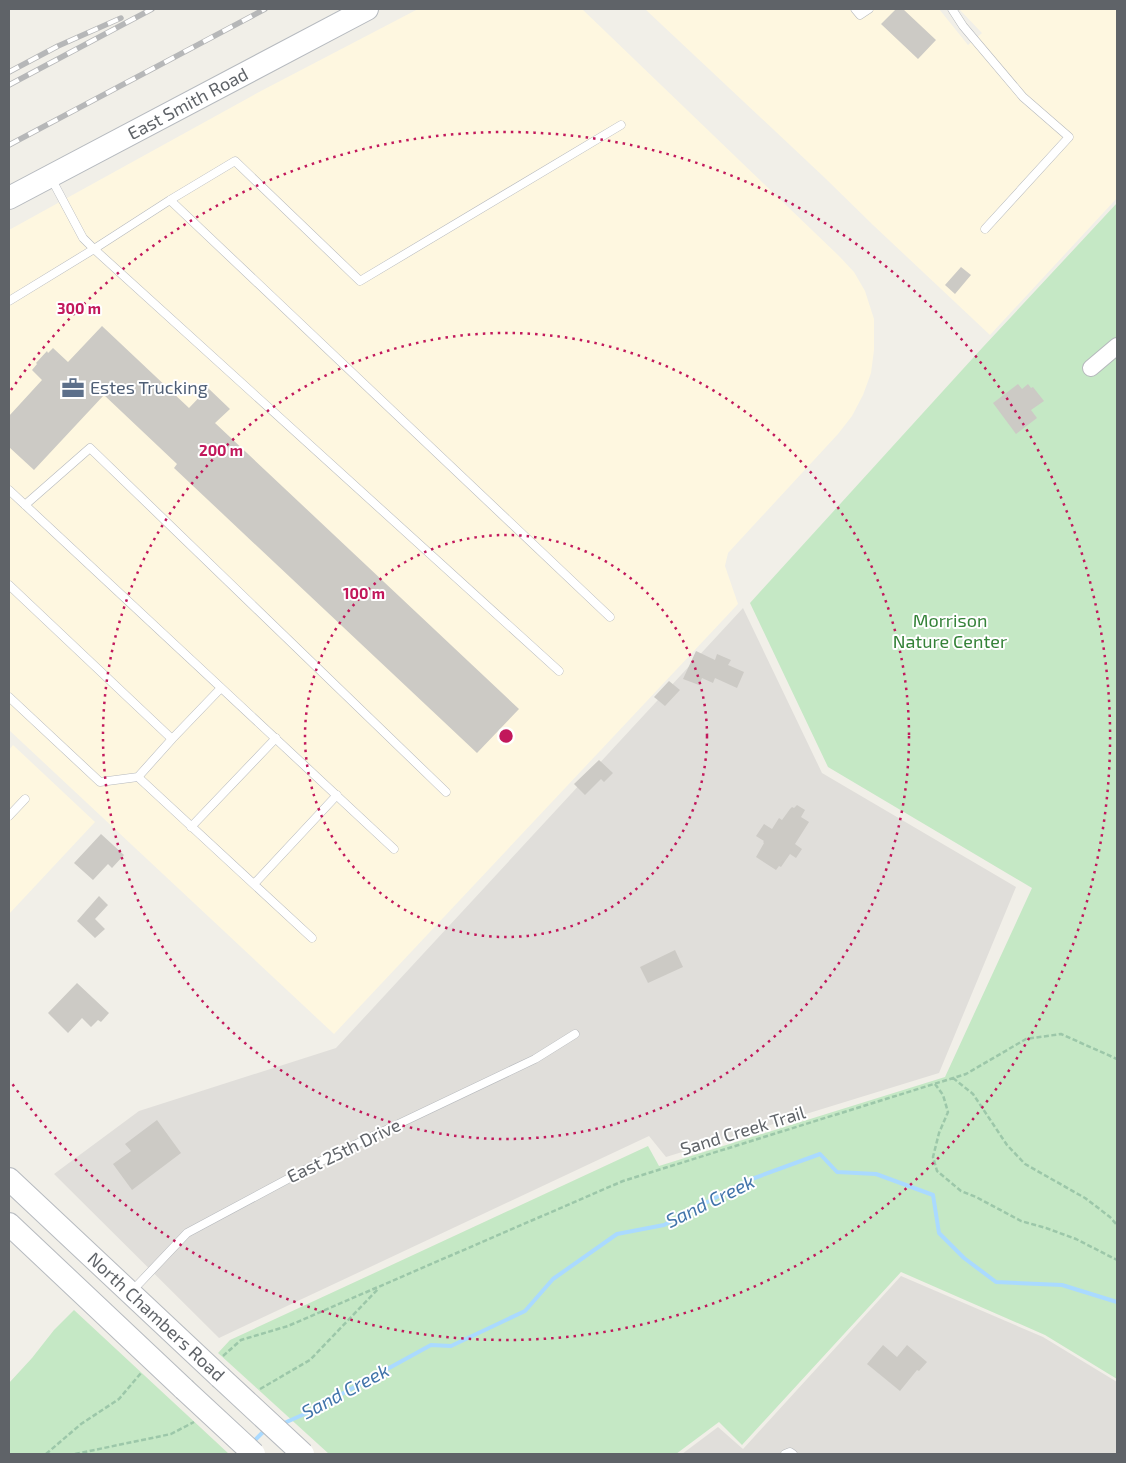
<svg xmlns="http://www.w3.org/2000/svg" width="1126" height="1463" font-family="'Exo 2',sans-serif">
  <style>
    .commercial { fill: #fef7e0 }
    .industrial { fill: #e0deda }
    .green { fill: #c5e8c5 }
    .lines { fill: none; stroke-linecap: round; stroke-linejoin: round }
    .stream { stroke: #aadaff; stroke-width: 4 }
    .building { fill: #cccac5 }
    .lane-casing { stroke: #b5b8bc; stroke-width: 9 }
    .street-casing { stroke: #b5b8bc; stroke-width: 18 }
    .secondary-casing { stroke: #b6babf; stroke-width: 24 }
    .path { stroke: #9cc7a9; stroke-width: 2.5; stroke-dasharray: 5 2.5; stroke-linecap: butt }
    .lane { stroke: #fff; stroke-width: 8 }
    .street { stroke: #fff; stroke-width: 16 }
    .secondary { stroke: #fff; stroke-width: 22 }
    .rail-casing { stroke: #b6b7b8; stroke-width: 5.5 }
    .rail { stroke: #fff; stroke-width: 4; stroke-dasharray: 11; stroke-linecap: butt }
    .secondary-bridge-casing { stroke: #b6babf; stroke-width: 24; stroke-linecap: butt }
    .secondary-bridge { stroke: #fff; stroke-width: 22 }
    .ring { fill: none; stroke: #c2185b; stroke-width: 2.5; stroke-dasharray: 2.5 5 }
    .labels { text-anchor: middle; stroke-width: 4; stroke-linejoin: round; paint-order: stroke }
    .street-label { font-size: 18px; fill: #5f6368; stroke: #fff }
    .service-label { font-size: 18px; fill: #4e5e75; stroke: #fff; text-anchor: start }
    .park-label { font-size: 18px; fill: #348238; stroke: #fff }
    .water-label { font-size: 19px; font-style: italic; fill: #4174aa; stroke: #fff }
    .centre { fill: #c2185b; stroke: #fff; stroke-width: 2.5 }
    .ring-label { font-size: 15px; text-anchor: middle; font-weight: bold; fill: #c2185b; stroke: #fff; stroke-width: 4; stroke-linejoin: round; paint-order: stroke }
  </style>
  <rect width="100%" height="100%" fill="#f1efe8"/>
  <path class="commercial" d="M418,9H582L839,256L854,272L865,291L874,319V350L871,373L863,395L852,416L838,434L728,553L725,566L738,604L334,1034L9,730V230L259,92Z
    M645,9H939L968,45L982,33L959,9H1117V198L990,335L873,225L825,178Z
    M13,745L95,822L9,914V750Z"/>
  <path class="industrial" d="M743,608L822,773L1016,887L939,1073L666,1157L649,1136L219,1338L54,1174L139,1111L336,1048Z
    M901,1276L1043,1337L1117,1382V1454H682L718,1427L743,1449Z"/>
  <path class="green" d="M1117,203V1379L1045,1335L901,1272L742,1445L719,1422L676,1454H329L218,1353L230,1340L648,1146L659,1166L945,1077L1032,888L828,767L750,603L983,347Z
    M74,1310L229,1454H9V1383L32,1358L54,1330Z"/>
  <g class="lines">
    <path class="stream" d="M282,1424L309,1412L431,1345L451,1346L525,1311L553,1279L617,1234L664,1225L749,1180L820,1154L837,1172L876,1174L933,1195L939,1233L964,1258L996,1282L1062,1285L1117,1302
      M253,1442L262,1433L267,1431"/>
  </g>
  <path class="building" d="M896,9H903L936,40L918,59L881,24Z
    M961,267L971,275L955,294L945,285Z
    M102,326L189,408L208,388L230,409L215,423L519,709L477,753L174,468L177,464L104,395L34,470L9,447V416L42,380L32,370L37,364L36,363L47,351L48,353L53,348L68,362Z
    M1018,384L1022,389L1028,384L1031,388L1033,387L1044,401L1031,410L1037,418L1016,434L993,403Z
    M696,651L715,660L717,654L731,660L728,665L744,672L737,688L715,678L713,683L702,678L699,685L683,679Z
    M669,681L680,690L665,706L654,697Z
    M599,760L613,773L604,782L601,779L585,795L574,784Z
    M797,805L805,810L801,817L809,822L795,844L802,849L796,858L790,854L781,867L779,866L776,870L756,857L764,843L763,842L764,841L756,836L764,824L772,829L779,818L782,820L790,809L792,807L794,808Z
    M101,834L124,855L112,868L108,864L93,880L74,863Z
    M99,896L108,905L95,919L105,929L95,938L77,921Z
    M675,950L683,967L648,983L640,967Z
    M77,983L109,1013L101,1022L98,1020L91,1027L82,1018L68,1033L48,1013Z
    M157,1120L181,1153L132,1190L113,1164L131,1151L125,1144Z
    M883,1345L897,1357L907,1345L927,1362L919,1371L917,1370L900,1391L867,1364Z"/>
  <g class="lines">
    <defs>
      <path id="lane" d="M855,9L860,15L869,9
        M952,9L963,26L1023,97L1069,137L985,229
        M170,200L610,617
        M9,301L94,249L83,238L51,178
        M9,490L394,849
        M25,505L90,448L446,792
        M9,585L172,739L221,688
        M559,671L94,249L170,200L235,161L360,281L621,125
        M9,697L100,782L138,777L172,739
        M138,777L312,938
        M9,816L25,799
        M191,827L276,738
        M254,884L337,795
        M132,1291L187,1233L327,1158L535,1059L575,1034
        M785,1454L790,1452L793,1454"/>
      <path id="street" d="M1091,368L1117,346"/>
      <path id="secondary" d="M9,198L367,9
        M9,1179L220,1377
        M9,1224L184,1389"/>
    </defs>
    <use href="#lane" class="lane-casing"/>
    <use href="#street" class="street-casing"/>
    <use href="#secondary" class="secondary-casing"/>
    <path class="path" d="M953,1078L973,1094L1007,1145L1025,1164L1085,1198L1110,1217L1117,1225
      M935,1084L943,1095L948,1112L939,1133L933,1157L937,1171L961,1191L976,1197L1021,1221L1046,1228L1076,1239L1117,1260
      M223,1356L241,1340L288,1326L623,1181L966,1074L1026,1039L1061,1034L1117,1059
      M260,1389L310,1360L378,1289
      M46,1454L81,1424L119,1399L141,1373
      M75,1454L171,1434L194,1422"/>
    <use href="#lane" class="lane"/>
    <use href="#street" class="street"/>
    <use href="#secondary" class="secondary"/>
    <defs>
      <path id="rail" d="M9,72L58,46L121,18
        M9,85L152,9
        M9,145L265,9"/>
    </defs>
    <use href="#rail" class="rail-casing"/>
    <use href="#rail" class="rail"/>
    <defs>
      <path id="secondary-bridge" d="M220,1377L303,1454
        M184,1389L254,1454"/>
    </defs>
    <use href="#secondary-bridge" class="secondary-bridge-casing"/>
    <use href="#secondary-bridge" class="secondary-bridge"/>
  </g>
  <g class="ring">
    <circle cx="506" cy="736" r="201"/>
    <circle cx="506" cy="736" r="403"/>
    <path d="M11 390A604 604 0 1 1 11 1082"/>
  </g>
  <defs>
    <symbol id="office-bare" viewBox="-9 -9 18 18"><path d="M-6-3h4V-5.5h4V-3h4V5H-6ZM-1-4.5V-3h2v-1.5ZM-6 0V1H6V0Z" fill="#5c6f8a" stroke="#fff" stroke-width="2.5" paint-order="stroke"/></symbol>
  </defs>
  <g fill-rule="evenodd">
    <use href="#office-bare" x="57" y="372" width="32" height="32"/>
  </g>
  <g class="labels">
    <g class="street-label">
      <text transform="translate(188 104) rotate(-28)" y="6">East Smith Road</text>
      <text transform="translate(743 1131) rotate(-17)" y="6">Sand Creek Trail</text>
      <text transform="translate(344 1151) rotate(-26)" y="6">East 25th Drive</text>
      <text transform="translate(156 1317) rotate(43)" y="6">North Chambers Road</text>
    </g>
    <g class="service-label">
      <text x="90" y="394">Estes Trucking</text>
    </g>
    <g class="park-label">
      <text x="950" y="627">Morrison<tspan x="950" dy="21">Nature Center</tspan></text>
    </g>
    <g class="water-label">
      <text transform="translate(710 1201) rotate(-26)" y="7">Sand Creek</text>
      <text transform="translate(345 1391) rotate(-28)" y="7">Sand Creek</text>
    </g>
  </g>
  <circle cx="506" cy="736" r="8" class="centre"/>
  <g class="ring-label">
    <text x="79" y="314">300 m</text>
    <text x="221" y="456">200 m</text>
    <text x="364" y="599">100 m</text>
  </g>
  <rect width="1126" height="1463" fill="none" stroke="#5f6368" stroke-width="20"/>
</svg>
